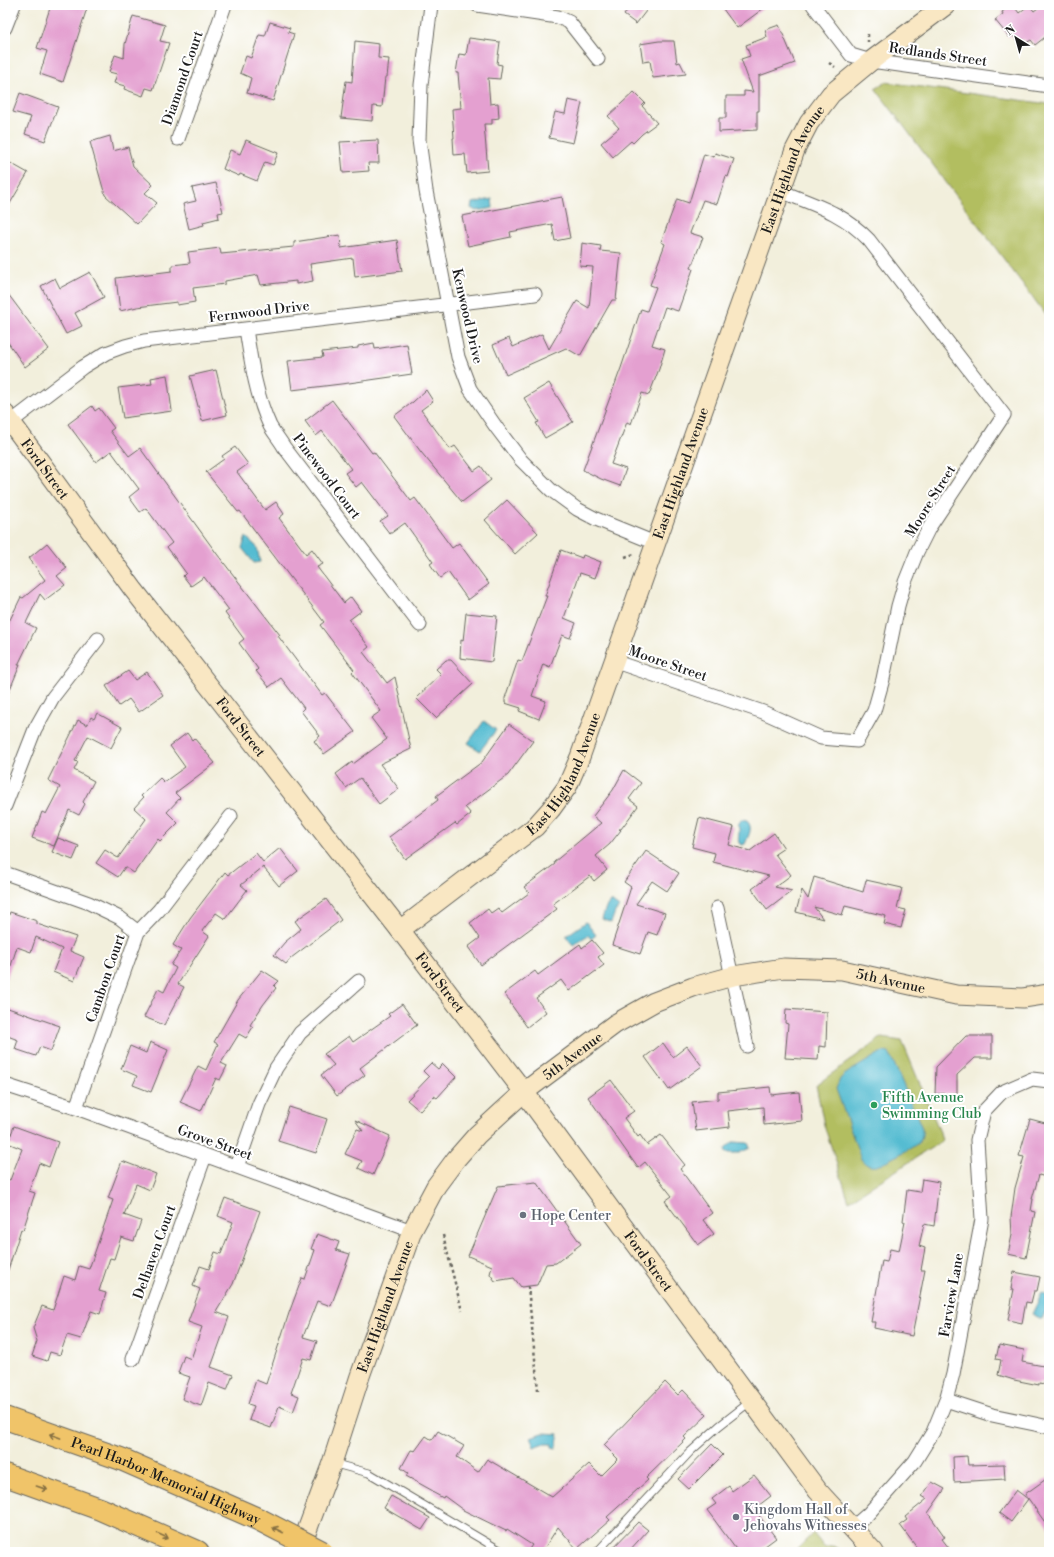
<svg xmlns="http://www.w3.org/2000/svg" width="1054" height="1557" font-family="'Libre Bodoni',serif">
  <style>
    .green { fill: #b2be60; stroke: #676d3e }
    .water { fill: #54bcd1; stroke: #386c76 }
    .building { fill: #e4a0d0 }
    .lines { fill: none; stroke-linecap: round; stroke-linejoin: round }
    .lane-casing { stroke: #67665f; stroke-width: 9 }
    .street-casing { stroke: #67665f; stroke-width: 15 }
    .secondary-casing { stroke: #67665f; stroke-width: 21 }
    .highway-casing { stroke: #67665f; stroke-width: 24 }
    .path { stroke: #67665f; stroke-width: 2.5; stroke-dasharray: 3 3; stroke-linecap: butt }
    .lane { stroke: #fff; stroke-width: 7 }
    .street { stroke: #fff; stroke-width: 13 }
    .secondary { stroke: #f9e7c3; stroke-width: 19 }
    .highway { stroke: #f0c469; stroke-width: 22 }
    .highway-bridge-casing { stroke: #67665f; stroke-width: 24; stroke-linecap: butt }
    .highway-bridge { stroke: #f0c469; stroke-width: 22 }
    .oneway { stroke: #867042 }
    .leisure-dot { fill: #2e9e5b; stroke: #fff; stroke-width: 1.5 }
    .worship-dot { fill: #6b7280; stroke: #fff; stroke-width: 1.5 }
    .labels { text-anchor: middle; stroke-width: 4; stroke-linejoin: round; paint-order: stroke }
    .street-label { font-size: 14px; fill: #1c1c1c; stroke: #fff }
    .leisure-label { font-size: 14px; fill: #27864d; stroke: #fff; text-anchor: start }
    .worship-label { font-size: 14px; fill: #5b616d; stroke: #fff; text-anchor: start }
  </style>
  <rect width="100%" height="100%" fill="#fff"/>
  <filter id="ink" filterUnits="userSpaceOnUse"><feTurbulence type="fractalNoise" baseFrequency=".025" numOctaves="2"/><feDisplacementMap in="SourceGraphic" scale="8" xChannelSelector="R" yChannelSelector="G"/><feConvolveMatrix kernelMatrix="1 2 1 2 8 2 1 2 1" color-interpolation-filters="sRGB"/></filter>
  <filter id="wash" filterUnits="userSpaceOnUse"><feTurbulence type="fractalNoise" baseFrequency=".012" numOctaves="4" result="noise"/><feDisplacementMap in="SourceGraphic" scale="16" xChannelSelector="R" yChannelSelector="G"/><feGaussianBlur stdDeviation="0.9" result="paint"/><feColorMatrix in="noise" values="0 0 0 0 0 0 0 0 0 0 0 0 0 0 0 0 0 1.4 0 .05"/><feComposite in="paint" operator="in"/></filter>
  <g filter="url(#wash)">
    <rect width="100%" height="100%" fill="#f2efdc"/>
    <path class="green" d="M885,82L1049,104V319L875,88Z
      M881,1038L902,1041L940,1132L942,1141L849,1201L824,1125L816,1085Z
      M813,1533L825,1548L834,1546L844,1552H794Z"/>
    <path class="water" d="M492,199L493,208L476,211L471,208L472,203Z
      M246,537L257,547L260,562L254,563L242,548Z
      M484,721L496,730L480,751L468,743Z
      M741,820L747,821C754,828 748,836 745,844L742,845L739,843C737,837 741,831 738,826Z
      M611,901L619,907L615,912L611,923L602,919L606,907Z
      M586,922L596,935L591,939L588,935L573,945L566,936Z
      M885,1052L889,1053L893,1061L922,1128C922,1132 923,1137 920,1141C913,1149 887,1160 877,1166C869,1167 866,1165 861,1159L836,1089L840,1079L844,1075L880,1053Z
      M733,1142L748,1143L750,1148L739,1153H726L725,1149Z
      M1042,1293L1049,1297V1304L1042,1319L1032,1314Z
      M543,1433L559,1434L556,1448L552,1447V1444H541L534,1447L530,1437Z"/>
    <g id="blocks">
      <path class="building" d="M51,5H88L63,82L40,74L47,51L37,48Z
        M631,5H638L646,11L636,24L624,15Z
        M720,5H768L737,28Z
        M1011,5H1013L1019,13L1029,5L1034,11L1042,5H1049V34L1035,45L1031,40L1026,43L1023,39L1018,42L1012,34L1009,37L995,20L1003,14L1002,12Z
        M133,16L165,25L160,41L169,43L153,90L146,88L143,96L124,89L125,86L114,83L117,74L109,72L115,55L124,58L125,44Z
        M270,22L290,28L288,32L294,34L273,101L247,93L251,78L240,73L246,56L251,58L259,35L265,36Z
        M779,25L795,63L759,76V111H757V130L719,132V118H726V96H744V91L753,92L741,59L750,56L746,45L767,37L765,30Z
        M469,38L500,42L497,64L502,65L500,79L488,78L490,104L498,103L499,118L492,119V124H484L488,171L467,173L465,154L454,155L453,138H454L452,109L461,108L458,73H456L459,54L466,55Z
        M355,41L379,44L378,58L389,59L387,77H385L382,107L373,106L372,121L341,118L346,81L352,82Z
        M659,41H674L677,63L680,62L686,74L653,78L650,61L643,62L640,44Z
        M634,92L645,103L642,106L657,123L642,134L633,143L631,141L613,157L601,143L619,128L608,116Z
        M20,93L58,107L45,141L25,134L31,117L13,112Z
        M568,100L582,103L573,143L549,138L555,112L565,114Z
        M110,136L113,151L128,147L133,166L153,185L145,193L157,203L137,224L105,195L90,142Z
        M246,140L278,153L273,165L265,162L257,181L240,174L239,176L223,169L230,150L240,154Z
        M378,140L379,163H368L369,171L343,173L340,142Z
        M715,153L734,159L728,177L726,176L717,204L703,200L690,233L703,237L691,268L693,269L678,311L665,307L652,345L665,349L659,369L649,395L642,393L631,424L627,422L611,464L626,469L620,486L601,479L583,470L621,368L641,309L647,311L656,287L650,285L665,244L661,242L677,199L689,203L704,154L714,157Z
        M5,160L28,173L5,212Z
        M216,183L223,212L218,213L219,218L203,222L204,225L189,229L183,204L196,201L192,188Z
        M562,197L570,238L555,241L552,224L510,232L511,237L468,246L462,216Z
        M340,235L341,248L397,240L402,271L355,277L353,258L310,264L313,281L296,284V281L261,285L258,275L225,281V284L193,288L195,302L177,305V302L137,307L120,311L116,278L172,271V265L190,263L188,252L220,248L221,254L294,247V242Z
        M582,243L601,246L600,251L621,253L616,300H612L580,356L566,348L506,375L493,345L509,338L513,347L542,334L549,349L577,301L589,308L593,267L580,266Z
        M90,272L104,297L75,313L82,326L66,334L41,286L55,278L60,288Z
        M5,290L49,349L25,367L5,338Z
        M374,343L375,349L407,344L412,374L349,383L292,390L288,361L323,357L322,352L358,348V346Z
        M216,370L227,415L202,421L190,376Z
        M167,375L172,411L123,418L118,388L152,384L151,378Z
        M549,383L573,422L545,438L536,423L539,422L524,398Z
        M426,390L433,401L421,410L450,449L455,446L474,471L481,466L491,480L462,502L421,452L394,416L413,402Z
        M332,400L372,453L374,452L411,501L415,498L452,548L459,543L489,584L468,600L448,572L440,578L430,564L433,562L405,523L390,534L380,521L388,516L362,482L356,487L345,473L351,469L322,431L316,436L305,421Z
        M92,406L95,411L99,408L114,428L110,431L129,456L140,448L217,554L280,635L278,636L322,695L325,693L355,732L324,754L314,741L320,736L301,711L304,708L281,678L269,687L256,671L258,669L239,643L244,639L225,613L229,610L204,577L191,586L183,576L186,573L167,547L172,543L146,508L140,512L129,497L139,489L111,451L96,462L68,424Z
        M235,447L248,464L237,472L265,510L276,502L284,514L279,518L306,554L312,549L323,564L317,567L344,603L351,597L361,611L349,620L369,647L363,652L387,683L395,677L411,749L380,764L399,789L379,804L360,778L346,788L336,774L352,762L353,764L387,739L371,718L381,711L352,672L354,670L320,625L324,622L240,511L238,512L206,472L224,459L222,456Z
        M507,500L538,533L515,554L485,520Z
        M47,543L67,568L57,576L65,585L45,600L40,594L26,623L36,628L18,665H20L5,701V630L21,597L23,598L45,580L29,558Z
        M561,550L582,558L583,555L601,562L595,578L580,573L564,618L576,623L570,638L562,635L550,667L543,664L532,696L546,701L539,719L519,711L521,708L505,703V698L518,660L522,661L547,596H545Z
        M466,613L497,616L492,662L460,658L461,640L463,641Z
        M446,660H451L473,684L436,718L416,698L441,674L436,669Z
        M128,671L135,680L147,672L163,695L139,712L129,699L119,706L106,686Z
        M97,713L122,727L111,748L88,736L75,761L78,762L74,770L94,781L83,802L85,804L79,815L69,810L54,846L32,838L42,812L46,814L60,787L48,780L78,720L87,725L91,717L94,719Z
        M509,724L533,741L508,775L465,807L471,814L457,825L455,823L405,859L389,837L438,800L436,796L482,762Z
        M187,733L192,740L194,738L215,763L175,793L180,798L167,812L178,823L160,841L158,839L134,873L125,867L118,877L96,863L105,850L118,858L146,819L134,808L143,798L141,796L160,778L164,782L185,767L170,746Z
        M624,770L641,783L629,799L638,806L621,829H619L621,830L610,844L596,856L607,870L594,881L590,876L553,904L557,909L481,965L468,947L480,938L470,923L488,909L491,913L498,908L502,913L529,893L524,887L555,864L554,862L601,823L593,816L613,790Z
        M699,818L734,827L729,845L750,851L774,833L784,848L775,854L791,875L775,887L792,891L767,910L752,889L769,876L713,862L715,853L692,847Z
        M58,838L79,846L73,860L52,852Z
        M280,848L298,871L279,886L263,867L241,885L247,890L225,919L216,913L202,931L209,936L178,984L184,987L164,1025L144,1017L158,989L164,992L176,968L171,965L181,950L173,945L190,918L225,872L228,875L256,853L263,862Z
        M646,851L679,873L667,891L652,881L636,904L665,913L657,935L648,932L640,954L612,945L631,887L624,882Z
        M814,877L863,892L866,880L902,888L897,908L906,910L901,928L884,924L886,916L845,906L842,915L814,907L823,919L796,912L802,890L808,899Z
        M326,899L341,920L291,958L286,964L274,955L285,942L301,929L295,921Z
        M10,912L37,921V924L76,937L70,951L84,957L74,981L53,972L62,949L36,937L31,952L17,947L7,978L5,977V926Z
        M592,940L603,953L598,957L604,965L569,991L561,980L536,998L546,1012L527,1027L510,1003L511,1002L504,994L535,971L538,975L580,944L582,948Z
        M262,970L279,981L274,986L276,988L263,1005L250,1025L253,1027L246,1038L239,1034L221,1063L227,1066L220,1080L216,1078L201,1111L180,1102L198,1066L206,1070L218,1044L214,1042L238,1000Z
        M402,1004L417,1025L360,1068L365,1075L337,1096L321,1075L334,1065L324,1054L349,1036L353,1042L390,1016L388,1014Z
        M5,1007L60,1026L51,1051L40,1047L36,1056L15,1049L18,1040L5,1035Z
        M786,1009L827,1012L826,1047L819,1046L818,1060L785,1058L788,1024L785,1023Z
        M966,1036H992V1058H975L957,1075V1093L935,1094L936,1067Z
        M150,1042L168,1050L151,1092L133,1085L137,1076L121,1069L130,1046L146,1053Z
        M663,1043L673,1057L687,1046L702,1066L669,1090L645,1057Z
        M431,1063L438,1069L443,1064L456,1077L437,1098L434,1096L420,1111L407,1100L429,1077L423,1071Z
        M611,1080L634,1111L624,1118L638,1137L640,1135L647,1145L661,1135L685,1165L680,1169L712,1213L703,1220L714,1234L698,1245L665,1201L672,1196L645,1162L638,1168L588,1097Z
        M770,1087L771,1095L799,1092L802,1121L764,1125L763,1107L728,1111L730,1127L696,1131L692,1102L718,1099V1092Z
        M289,1107L327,1119L316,1153L278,1141Z
        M1030,1119L1049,1124V1178L1039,1175L1032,1199H1033L1031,1211L1035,1212L1026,1258L1008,1254L1012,1235L1011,1217L1015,1188L1024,1157L1019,1156Z
        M355,1120L390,1136L373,1175L358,1168L362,1161L345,1154L357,1129L363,1131Z
        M14,1126L58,1142L49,1167L39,1163L29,1191L35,1193L23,1230L21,1229L8,1270H5V1178L10,1180L22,1149L8,1143Z
        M122,1161L156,1174L150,1190L136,1184L124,1215L141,1221L134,1241L121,1237L114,1259L110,1258L99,1291L106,1293L100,1314L91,1311L81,1339L67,1335L60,1355L50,1352L47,1361L32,1356L37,1341L33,1328L42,1306L53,1310L64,1276L75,1280L79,1266L89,1269L113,1200L108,1198Z
        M922,1179L939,1182L934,1226L924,1224L919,1246L925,1248L921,1270H925L912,1336L874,1328L875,1322H871L882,1261L887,1262L890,1249L899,1251L905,1222L903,1221L907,1190L920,1192Z
        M536,1182L581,1244L556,1263L546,1264L537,1285L521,1287L514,1278L495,1281L490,1274L492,1266L468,1256L498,1186Z
        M225,1198L260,1211L233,1284L216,1312L229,1317L211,1367L233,1375L227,1390L209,1383L201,1406L182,1399L190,1377L178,1373L184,1356L191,1359L202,1327L188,1322L200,1289L193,1286L200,1266L209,1269L215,1252L221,1254L233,1222L218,1216Z
        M317,1234L339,1242L336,1250L350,1254L331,1306L317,1301L303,1337L317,1341L311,1360L303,1358L291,1393L299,1396L293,1412L279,1406L271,1428L249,1420L254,1406L248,1404L256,1380L266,1384L289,1313L302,1278L305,1279L315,1250L311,1249Z
        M1014,1272L1040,1277L1037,1291H1034L1031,1303L1026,1302L1022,1323L1008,1320L1014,1289H1011Z
        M999,1345L1024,1350L1022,1362L1049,1367V1385L1039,1383V1385L1014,1380L998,1375L1001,1360L996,1359Z
        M665,1382L678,1395L683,1390L707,1415L684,1437L686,1439L646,1478L648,1480L607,1517L610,1520L577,1549L558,1527L542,1552H527L532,1545L507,1529L506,1531L463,1510L444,1496L443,1498L432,1492L433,1491L406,1476L408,1473L401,1468L411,1450L415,1451L426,1436L432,1440L438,1431L464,1446L457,1457L478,1472L487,1459L552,1497L589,1464L601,1476L618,1459L604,1445Z
        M712,1444L723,1455L689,1489L678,1479Z
        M967,1456L968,1465L1004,1464L1005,1479L954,1482L953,1457Z
        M754,1475L771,1496L754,1509L776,1538L757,1552H738L707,1510L716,1504L712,1499L729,1486L732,1491Z
        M1049,1477V1528L1025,1494Z
        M932,1482L945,1489L928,1513L945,1537L942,1539L952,1552H920L900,1525L907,1520L905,1517L927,1499L922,1496Z
        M1016,1490L1028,1499L1011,1522L999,1513Z
        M391,1496L430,1518L422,1530L384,1508Z
        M638,1522L648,1530L628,1552H609Z"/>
    </g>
  </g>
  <g filter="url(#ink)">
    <use href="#blocks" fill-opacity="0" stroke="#67665f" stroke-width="1"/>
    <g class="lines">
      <defs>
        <path id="lane" d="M332,1463L369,1473L503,1552
          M597,1552L690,1452L719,1426L751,1401"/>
        <path id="street" d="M431,5L421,85L419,140L426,191L458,357L470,389L496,427L521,460L551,490L577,509L596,519L655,543
          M477,5L558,17L569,22L598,59
          M813,5L851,55L871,61L1049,86
          M5,28L14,5
          M178,139L225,5
          M246,329C251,361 256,396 270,426C274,433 280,440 284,447L420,625
          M11,422L83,367L106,353L125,346L144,341L535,294
          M613,661L763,712L821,738L857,741L874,711L883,679L898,606L905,582L917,552L929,528L1004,415L869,240C842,212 815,205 780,191
          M5,806L35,729L53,697L98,639
          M5,873L89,903L120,918L138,932
          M717,908L747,1046
          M5,1085L76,1108L412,1231
          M76,1108L138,932L159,910L231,816
          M237,1167L259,1104L276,1068L300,1033L359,981
          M133,1359L205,1156
          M946,1400L992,1415L1049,1427
          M852,1528L868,1514L915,1461L933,1432L946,1400L953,1374L982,1219L977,1140L984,1111L1002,1092L1032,1079L1049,1081"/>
        <g id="secondary">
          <path id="s1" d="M5,414L133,589L400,930L524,1092L818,1491L874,1552"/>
          <path id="s2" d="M400,930L535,827L551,809L567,787L580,757L795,150L809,123L831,94L871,61L946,5"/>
          <path id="s3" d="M299,1552L332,1463L360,1376L412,1231L436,1186L456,1159L477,1135L503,1111L524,1092L615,1024L654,1002L693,987L733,976L784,968L842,970L956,995L1023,998L1049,994"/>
        </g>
        <g id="highway">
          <path id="s4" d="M5,1418L121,1459L260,1520"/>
          <path d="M5,1475L100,1509L198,1552"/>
        </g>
      </defs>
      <use href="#lane" class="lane-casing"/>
      <use href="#street" class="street-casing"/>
      <use href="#secondary" class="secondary-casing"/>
      <use href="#highway" class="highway-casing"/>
      <path class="path" d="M868,34V42
        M829,63L835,67
        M625,557L634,554
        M443,1235L462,1311
        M528,1286L538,1390"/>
      <use href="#lane" class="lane"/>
      <use href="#street" class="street"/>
      <use href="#secondary" class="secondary"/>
      <use href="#highway" class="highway"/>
      <defs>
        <path id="highway-bridge" d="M260,1520L322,1552"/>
      </defs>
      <use href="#highway-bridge" class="highway-bridge-casing"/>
      <use href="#highway-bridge" class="highway-bridge"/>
    </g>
    <defs><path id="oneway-shaft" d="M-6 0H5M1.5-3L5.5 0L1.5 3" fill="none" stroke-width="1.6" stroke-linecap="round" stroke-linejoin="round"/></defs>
    <g class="oneway">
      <use href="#oneway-shaft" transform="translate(55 1436) rotate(-160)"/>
      <use href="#oneway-shaft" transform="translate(42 1488) rotate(19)"/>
      <use href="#oneway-shaft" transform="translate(278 1530) rotate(-153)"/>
      <use href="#oneway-shaft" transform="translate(163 1536) rotate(24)"/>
    </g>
  </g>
  <circle class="leisure-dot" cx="874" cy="1105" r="4"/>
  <g class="worship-dot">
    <circle cx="523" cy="1215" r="4"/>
    <circle cx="736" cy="1517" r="4"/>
  </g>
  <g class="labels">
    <g class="street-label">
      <text transform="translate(938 54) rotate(8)" y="5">Redlands Street</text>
      <text transform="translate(182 78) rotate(-71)" y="5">Diamond Court</text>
      <text dy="5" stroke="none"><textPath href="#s2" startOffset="879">East Highland Avenue</textPath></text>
      <text transform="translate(259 311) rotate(-7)" y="5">Fernwood Drive</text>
      <text transform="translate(468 316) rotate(77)" y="5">Kenwood Drive</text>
      <text dy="5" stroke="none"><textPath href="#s1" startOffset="68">Ford Street</textPath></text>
      <text dy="5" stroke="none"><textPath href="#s2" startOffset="555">East Highland Avenue</textPath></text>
      <text transform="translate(327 476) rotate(53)" y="5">Pinewood Court</text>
      <text transform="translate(930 501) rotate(-58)" y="5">Moore Street</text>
      <text transform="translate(668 663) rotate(19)" y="5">Moore Street</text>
      <text dy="5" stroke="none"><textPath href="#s1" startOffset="392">Ford Street</textPath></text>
      <text dy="5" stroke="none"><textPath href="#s2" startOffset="231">East Highland Avenue</textPath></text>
      <text transform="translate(105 978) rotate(-71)" y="5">Cambon Court</text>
      <text dy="5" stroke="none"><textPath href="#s3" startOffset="922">5th Avenue</textPath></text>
      <text dy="5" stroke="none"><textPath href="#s1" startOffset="716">Ford Street</textPath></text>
      <text dy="5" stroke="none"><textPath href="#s3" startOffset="581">5th Avenue</textPath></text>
      <text transform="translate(215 1142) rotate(20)" y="5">Grove Street</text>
      <text transform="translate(154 1252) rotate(-70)" y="5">Delhaven Court</text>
      <text dy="5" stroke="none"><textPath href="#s1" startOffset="1064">Ford Street</textPath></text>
      <text transform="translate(951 1295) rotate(-80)" y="5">Farview Lane</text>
      <text dy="5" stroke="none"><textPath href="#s3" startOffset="260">East Highland Avenue</textPath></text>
      <text dy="5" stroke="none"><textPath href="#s4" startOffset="173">Pearl Harbor Memorial Highway</textPath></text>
    </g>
    <g class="leisure-label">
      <text x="882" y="1102">Fifth Avenue<tspan x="882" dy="16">Swimming Club</tspan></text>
    </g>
    <g class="worship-label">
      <text x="531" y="1220">Hope Center</text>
      <text x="744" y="1514">Kingdom Hall of<tspan x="744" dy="16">Jehovahs Witnesses</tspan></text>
    </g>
  </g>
  <rect width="1054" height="1557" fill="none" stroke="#fff" stroke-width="20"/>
  <g transform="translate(1016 38) rotate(323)" stroke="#ffffff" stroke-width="3" paint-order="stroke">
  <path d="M0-3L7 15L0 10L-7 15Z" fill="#1c1c1c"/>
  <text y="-6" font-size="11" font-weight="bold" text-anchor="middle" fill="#1c1c1c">N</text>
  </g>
</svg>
